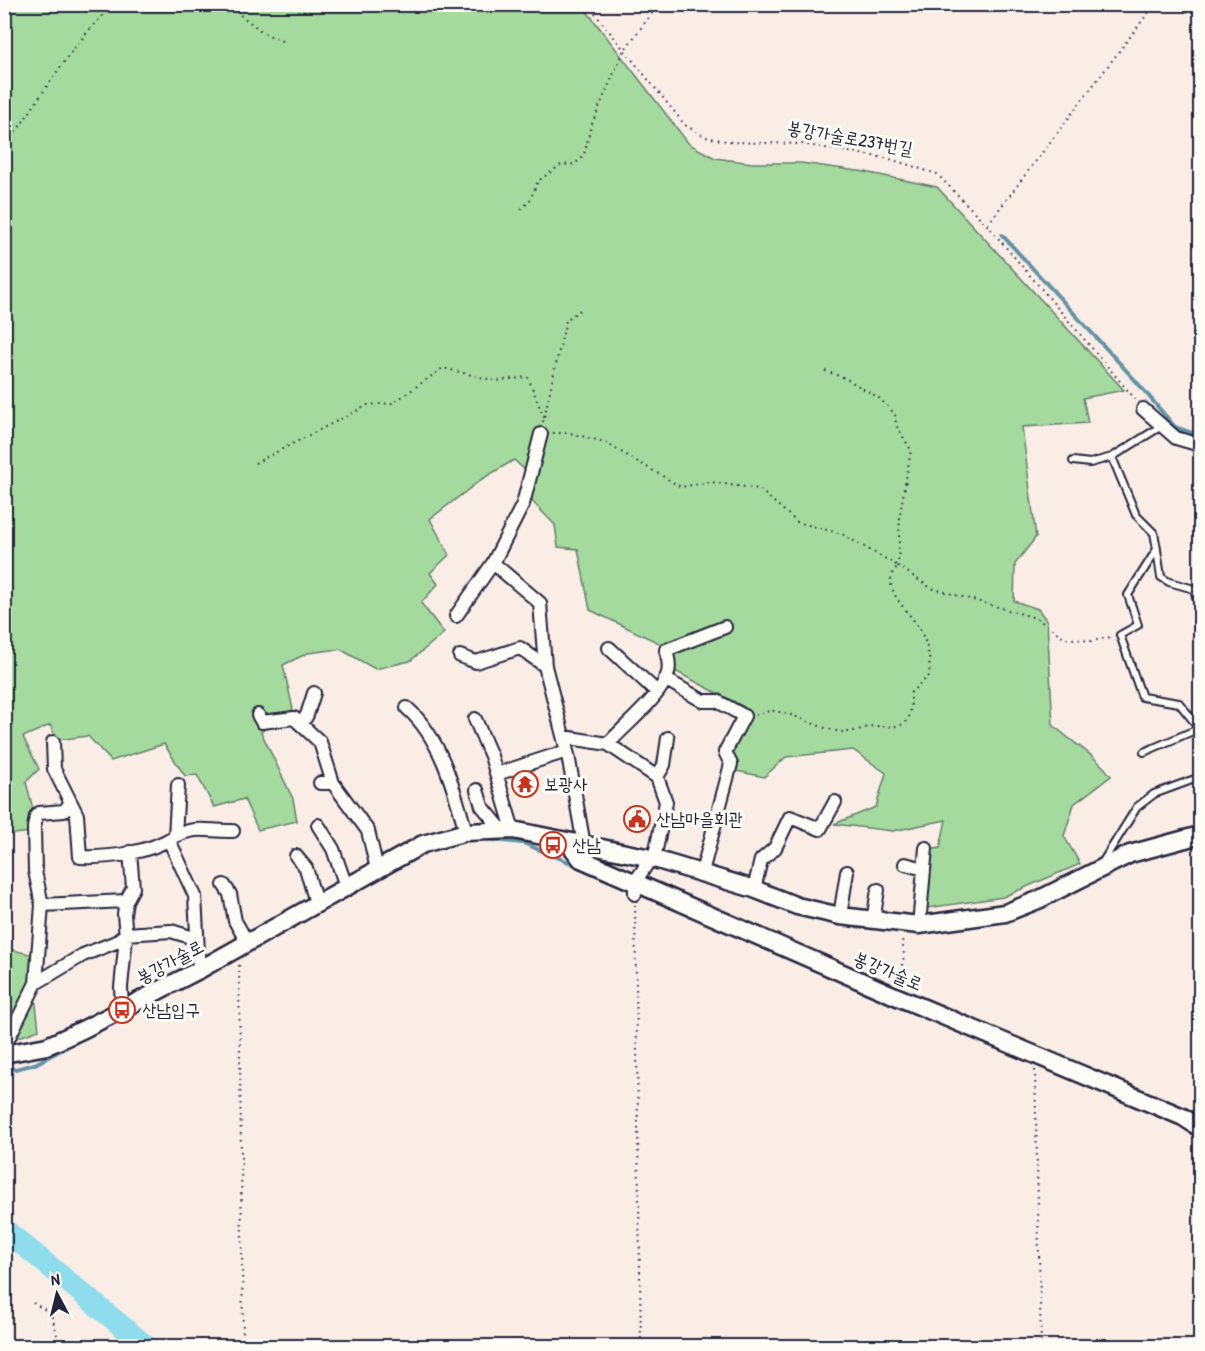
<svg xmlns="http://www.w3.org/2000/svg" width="1205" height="1351" font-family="'Patrick Hand','Poor Story',sans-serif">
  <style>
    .green { fill: #a4da9e; stroke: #637e6c; stroke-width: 1.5 }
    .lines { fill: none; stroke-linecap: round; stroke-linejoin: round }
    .stream { stroke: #6392a5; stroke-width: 4 }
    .river { stroke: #8edcec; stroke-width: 22 }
    .lane-casing { stroke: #22223b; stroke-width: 10 }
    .street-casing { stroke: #22223b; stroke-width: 16 }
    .secondary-casing { stroke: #22223b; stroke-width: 21 }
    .path { stroke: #22223b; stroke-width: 2; stroke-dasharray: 1.5 4.5; stroke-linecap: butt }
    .lane { stroke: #fdfcf7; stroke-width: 6 }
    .street { stroke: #fdfcf7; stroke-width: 12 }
    .secondary { stroke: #fdfcf7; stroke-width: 16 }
    .labels { text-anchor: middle; stroke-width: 6; stroke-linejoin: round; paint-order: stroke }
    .street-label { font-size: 18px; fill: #22223b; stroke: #fdfcf7 }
    .poi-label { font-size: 18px; fill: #22223b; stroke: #fdfcf7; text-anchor: start }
  </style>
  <rect width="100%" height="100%" fill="#f9ede6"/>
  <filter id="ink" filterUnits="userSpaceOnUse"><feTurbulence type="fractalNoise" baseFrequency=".0167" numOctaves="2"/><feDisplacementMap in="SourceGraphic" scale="12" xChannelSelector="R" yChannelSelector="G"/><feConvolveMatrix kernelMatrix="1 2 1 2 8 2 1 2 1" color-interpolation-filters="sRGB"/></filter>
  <g filter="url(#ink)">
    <path class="green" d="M5,5H582L689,144L715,158L752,163H801L865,172L937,187L1124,390L1083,398L1088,423L1022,427L1036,537L1015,564L1014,601L1038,609L1047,621L1053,725C1071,742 1097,756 1111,776L1074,804L1064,836L1080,864L1003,897L921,909L922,851L940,848L946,820L893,831L834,824L876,807L886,773L853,750L786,757L764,777L727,769L744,707L673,670L659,643L590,610L578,549L558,547L555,525L526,495L527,472L514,460L482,479L430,519L449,555L430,573L438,584L421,603L444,633L410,661L375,669L340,649L308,653L283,665L293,709L261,732L293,799L297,821L258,830L244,799L214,807L197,775L185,776L164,744L111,761L88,736L57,740L50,725L23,737L39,769L26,782L33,809L31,832L5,835Z
      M4,948L30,954L39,1030L5,1042Z"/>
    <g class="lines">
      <path class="stream" d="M1002,235L1135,380L1175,427L1200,436
        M485,839L523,843L578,866
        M4,1072L35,1064L78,1041"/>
      <path class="river" d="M4,1229L146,1346"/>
      <defs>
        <path id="lane" d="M1160,427L1112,457L1136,515L1154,533L1157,549L1128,595L1138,625L1120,635L1142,697L1179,703L1200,729
          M1073,461L1090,463L1112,457
          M1157,550L1161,577L1169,582L1194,589L1200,612
          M1144,752L1200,728
          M1102,863L1137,807L1154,794L1200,777"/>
        <path id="street" d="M1143,409L1176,438L1200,445
          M541,434L523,504L493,563L540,603L545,666
          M456,616L493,563
          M609,648L657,692
          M460,656L476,662L520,648L545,666L568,755L584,845
          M665,679L703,701H717L744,716L725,752L731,764L702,872
          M407,708C441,738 454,789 466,832
          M258,715L262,722L294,718L320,742L333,783L368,831L377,869
          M475,719L491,756L513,830
          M302,723L307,715L314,693
          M564,737L608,744C624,726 662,696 668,673C670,665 668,658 666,650L725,627
          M53,742L54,769L77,815L80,857C110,858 149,853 175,836L178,785
          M608,744L657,777
          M497,774L567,751
          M320,783H333
          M477,790L482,806L502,830
          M318,825L333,849L346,886
          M175,836C198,825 209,832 233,831
          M169,840L195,896L199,970
          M296,856L306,868L316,903
          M654,859L666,802L657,777L664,765L668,738
          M905,864L924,869
          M224,885L230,894L235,921L247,942
          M754,889L761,860L775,848L790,817L820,829L835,802
          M635,894V882L651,858
          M42,905L126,901
          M840,916L847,872
          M873,921L878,890
          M919,925L926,848
          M36,983L83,955L116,942L126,934L171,931L197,939
          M122,1009L121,987L126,937L124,914L126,901L133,888L130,852
          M4,1047L36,983L42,905L35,871L34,828L36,816L39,813L64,811L69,805"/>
        <path id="secondary" d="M567,841L581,859L893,995L1183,1117L1200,1128
          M4,1054L47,1046L84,1029L199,970L423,844L466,832L513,830L651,858L754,889L797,906L840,916L919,925L1005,913L1038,900L1130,854L1200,835"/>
      </defs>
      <use href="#lane" class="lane-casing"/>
      <use href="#street" class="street-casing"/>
      <use href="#secondary" class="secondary-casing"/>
      <path class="path" d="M226,4L264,33L286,43
        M587,4L685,125L706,137L731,142L801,144L890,159L937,174L987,225L1136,400
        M16,132C47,88 74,40 115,4
        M521,209L529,202L538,181L561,165L575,164L584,155L591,126L623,52L659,4
        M988,224L1155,4
        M825,371L845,378L879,398L895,414L896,425L911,450L900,514L898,566L931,588L1036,618L1065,638L1091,641L1111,637
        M543,422L566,320L580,310
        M553,433H570L604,442L681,487L711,482L759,489L797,522L842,534L898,566C876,587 911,612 920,630C928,645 931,659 929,676L911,692C911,725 909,728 876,726C865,726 855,733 844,732C820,730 798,714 774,711C768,710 762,714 756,715
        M255,463L368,405L393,403L443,368L496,381L528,377L544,418
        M635,905L641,1346
        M239,965L243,1346
        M898,983L904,956L902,938
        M1035,1070L1041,1346
        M33,1303L51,1313L60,1346"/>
      <use href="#lane" class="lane"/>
      <use href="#street" class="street"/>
      <use href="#secondary" class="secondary"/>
    </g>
  </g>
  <defs>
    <symbol id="temple-ring" viewBox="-11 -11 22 22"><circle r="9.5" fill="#fdfcf7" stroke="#c8321e" stroke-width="1.5"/><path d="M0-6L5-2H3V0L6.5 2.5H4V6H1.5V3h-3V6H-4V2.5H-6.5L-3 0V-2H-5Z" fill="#c8321e"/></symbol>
    <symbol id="civic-ring" viewBox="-11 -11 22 22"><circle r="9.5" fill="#fdfcf7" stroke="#c8321e" stroke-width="1.5"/><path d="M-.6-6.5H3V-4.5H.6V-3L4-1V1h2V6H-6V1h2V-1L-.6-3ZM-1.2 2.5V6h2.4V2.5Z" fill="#c8321e"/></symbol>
    <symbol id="bus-ring" viewBox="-11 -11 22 22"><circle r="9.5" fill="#fdfcf7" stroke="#c8321e" stroke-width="1.5"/><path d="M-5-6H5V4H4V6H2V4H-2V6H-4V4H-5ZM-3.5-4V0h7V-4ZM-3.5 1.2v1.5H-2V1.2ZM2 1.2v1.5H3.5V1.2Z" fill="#c8321e"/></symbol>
  </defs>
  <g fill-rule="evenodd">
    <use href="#temple-ring" x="510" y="769" width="30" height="30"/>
    <use href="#civic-ring" x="622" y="804" width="30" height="30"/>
    <use href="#bus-ring" x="538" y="830" width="30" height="30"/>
    <use href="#bus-ring" x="107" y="995" width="30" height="30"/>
  </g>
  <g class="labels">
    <g class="street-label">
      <text transform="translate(850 138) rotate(10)" y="6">봉강가술로237번길</text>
      <text transform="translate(170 962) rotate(-28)" y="6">봉강가술로</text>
      <text transform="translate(888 971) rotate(23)" y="6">봉강가술로</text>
    </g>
    <g class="poi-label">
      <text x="544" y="790">보광사</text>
      <text x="656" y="825">산남마을회관</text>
      <text x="572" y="851">산남</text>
      <text x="142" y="1016">산남입구</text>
    </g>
  </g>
  <rect width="1205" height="1351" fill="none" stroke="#fdfcf7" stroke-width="24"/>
  <rect x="12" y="12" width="1181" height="1327" fill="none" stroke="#22223b" stroke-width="2" filter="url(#ink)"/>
  <g transform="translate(57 1294) rotate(353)" stroke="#fdfcf7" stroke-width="4.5" paint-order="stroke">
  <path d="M0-4.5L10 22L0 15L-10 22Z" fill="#22223b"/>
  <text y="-9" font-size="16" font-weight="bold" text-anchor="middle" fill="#22223b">N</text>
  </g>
</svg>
